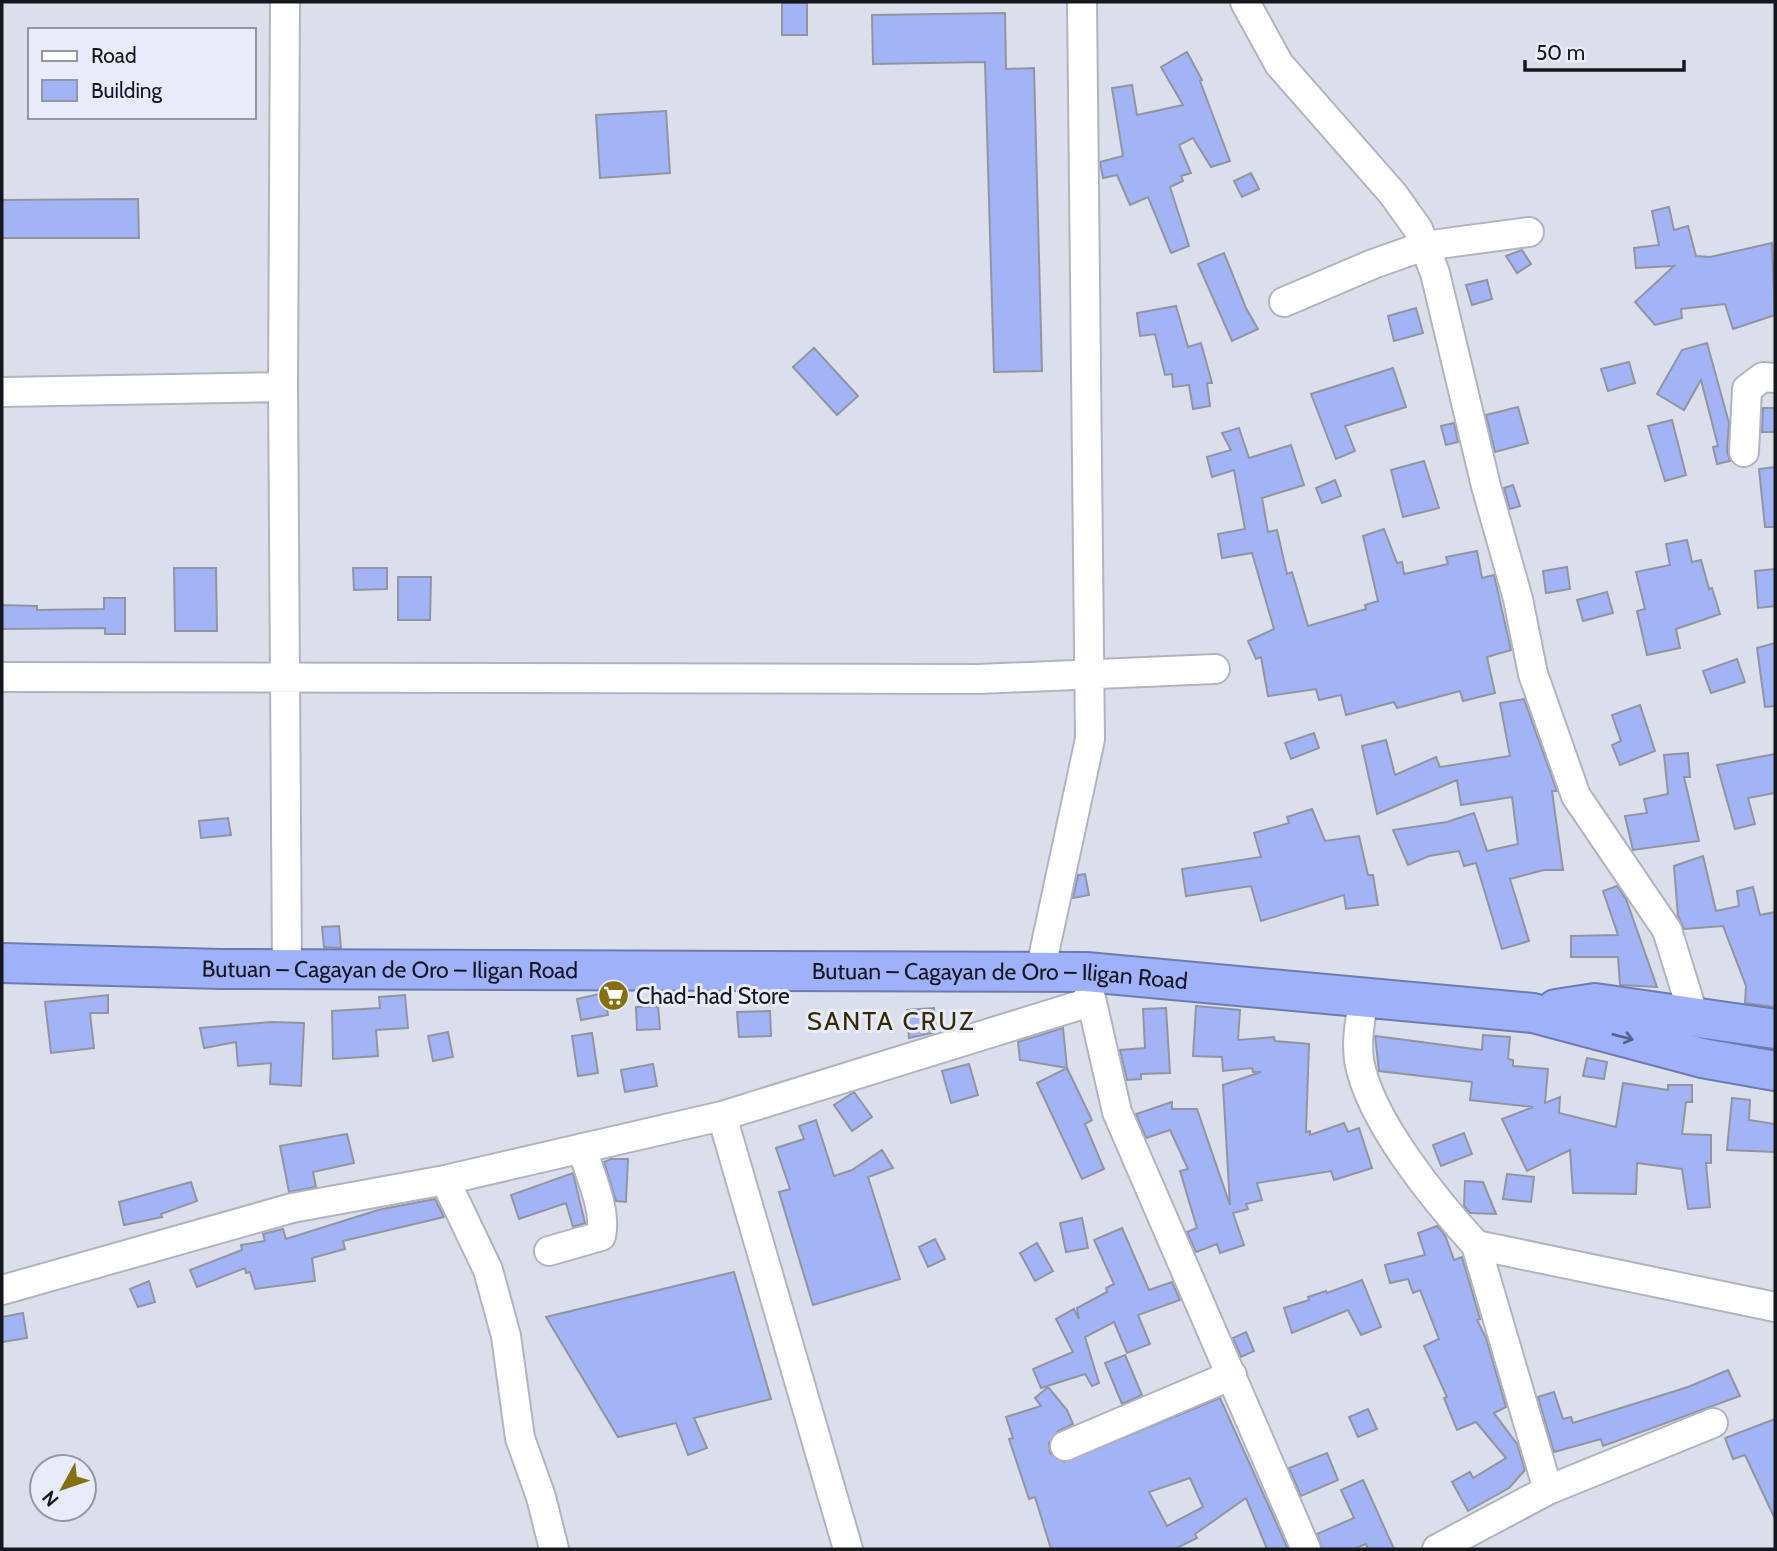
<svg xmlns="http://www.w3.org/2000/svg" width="1777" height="1551" font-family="Cabin,sans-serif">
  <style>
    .building { fill: #a2b3f6; stroke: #9195a1; stroke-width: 2; fill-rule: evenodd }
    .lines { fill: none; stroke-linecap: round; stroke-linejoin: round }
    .minor-casing { stroke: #b0b3c0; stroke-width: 32 }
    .highway-casing { stroke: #6e7bac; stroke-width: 42 }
    .minor { stroke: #fff; stroke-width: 28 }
    .highway { stroke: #9eb1fa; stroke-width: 38 }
    .oneway { stroke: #5a648b }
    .labels { text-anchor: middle; stroke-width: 6; stroke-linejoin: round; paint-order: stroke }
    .street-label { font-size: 23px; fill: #16171c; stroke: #e8ecfa }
    .poi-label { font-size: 23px; fill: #16171c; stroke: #e8ecfa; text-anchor: start }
    .quarter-label { font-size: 26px; letter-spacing: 2px; fill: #352a00; stroke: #e8ecfa }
  </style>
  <rect width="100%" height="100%" fill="#dbdfec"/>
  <path class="building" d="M782,3H807V35H782Z
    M1005,13L1006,69L1034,68L1042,371L994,372L985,62L873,64L872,15Z
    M1187,52L1202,80L1200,81L1230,161L1211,167L1193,138L1179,145L1191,173L1181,176L1183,181L1170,187L1189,246L1171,253L1148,197L1130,205L1117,175L1103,178L1100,162L1123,156L1112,88L1132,85L1137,115L1183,105L1161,67Z
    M666,111L670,173L600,178L596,115Z
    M1251,173L1259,189L1242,197L1234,181Z
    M138,199L139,238H2V200Z
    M1669,207L1674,230L1688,226L1696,256L1710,257L1772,243L1775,315L1733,329L1725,304L1681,309L1682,318L1655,325L1635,302L1674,266L1636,268L1634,248L1659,245L1652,211Z
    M1522,250L1531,264L1517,273L1506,256Z
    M1224,253L1246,308L1258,329L1232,341L1198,264Z
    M1487,280L1492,299L1472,305L1466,285Z
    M1176,306L1188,347L1201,343L1212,383H1207L1210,406L1193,409L1189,385L1173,387L1172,374L1165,375L1155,334L1140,336L1137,313Z
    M1416,308L1423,333L1394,341L1388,316Z
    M1707,343L1729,423L1727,451L1730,461L1717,464L1713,447L1718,446L1701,380L1684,410L1657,394L1682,350Z
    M814,348L858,396L837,415L793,367Z
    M1629,362L1635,383L1608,391L1601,369Z
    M1393,368L1406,407L1345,426L1355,451L1336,459L1311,394Z
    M1518,407L1528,443L1495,452L1486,415Z
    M1763,408H1775V432H1762Z
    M1672,420L1686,475L1665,481L1648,426Z
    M1454,423L1458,442L1446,445L1441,426Z
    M1239,428L1249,458L1291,445L1304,485L1262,498L1268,532L1277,530L1287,574L1292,572L1308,626L1366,609L1365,605L1378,601L1363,536L1384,529L1397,563L1402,562L1404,574L1448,564L1446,557L1477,551L1482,578L1494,575L1511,650L1487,657L1495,693L1463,701L1460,691L1397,708L1394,702L1346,715L1341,695L1319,700L1316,689L1268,696L1261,657L1256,659L1248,641L1274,629L1252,553L1222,558L1218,534L1245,529L1234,470L1212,477L1207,457L1231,450L1222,433Z
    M1424,461L1439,508L1403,517L1391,470Z
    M1775,467V527H1765L1759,469Z
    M1335,480L1341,496L1322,503L1316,488Z
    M1513,485L1520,506L1510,509L1504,488Z
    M1687,540L1692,562L1701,560L1709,589L1712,588L1720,614L1676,629L1680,648L1647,655L1637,611L1645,609L1636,572L1670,565L1666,544Z
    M1567,567L1570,589L1546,593L1543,571Z
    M174,568H216L217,631H175Z
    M353,568H387V589L354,590Z
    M1775,569V606L1758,608L1755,571Z
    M398,577H431L430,620H398Z
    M1607,592L1613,613L1583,621L1577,600Z
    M104,598H125V634H105V628L2,629V605L37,606V610L104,609Z
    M1775,643V706L1765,707L1757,648Z
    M1737,659L1745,682L1711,693L1703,671Z
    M1524,699L1557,791H1552L1563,870H1544L1510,879L1529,941L1502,949L1476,863L1464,866L1459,851L1429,856L1408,865L1393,830L1447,822L1474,813L1487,851L1518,844L1512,797L1461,805L1457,780L1377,814L1362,746L1386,740L1395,775L1436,757L1440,767L1510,756L1500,703Z
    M1640,705L1655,751L1620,765L1612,745L1621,741L1612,715Z
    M1314,733L1319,748L1291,759L1285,743Z
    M1688,753L1690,777H1684L1699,841L1633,850L1625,816L1647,813L1644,799L1668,794L1664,755Z
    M1775,754V793L1748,798L1755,824L1735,829L1717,765Z
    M1312,809L1325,841L1359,836L1368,875H1373L1378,905L1346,909L1344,895L1261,921L1251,886L1186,896L1182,869L1261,857L1254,833L1289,823L1287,817Z
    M228,818L231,835L201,838L199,821Z
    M1703,856L1716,911L1739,906L1737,891L1753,887L1760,915L1775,912V1007L1745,1003L1746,986L1723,926L1684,929L1678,916L1674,866Z
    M1085,874L1089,895L1073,898L1078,875Z
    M1617,886L1626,899L1657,987L1620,985L1618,957H1571V936L1618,935L1603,891Z
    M339,926L341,948L324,947L322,927Z
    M604,993L608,1015L581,1020L577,999Z
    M108,995V1013H90L94,1048L51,1053L45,1002Z
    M405,995L408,1028L376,1030L378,1056L333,1059L332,1011L380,1008L379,997Z
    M658,1006L660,1029L637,1030L636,1007Z
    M1196,1006L1240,1010L1238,1040L1274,1037L1275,1041L1309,1044L1306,1132L1310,1131V1135L1344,1123L1348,1132L1359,1128L1372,1168L1334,1180L1331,1171L1257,1183L1262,1200L1246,1204L1248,1209L1233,1213L1244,1245L1220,1253L1217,1244L1196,1252L1187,1232L1197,1228L1180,1171L1188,1169L1170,1130L1146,1138L1136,1114L1172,1102V1109H1197L1230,1205L1223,1085L1261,1072H1253L1252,1068L1223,1071L1222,1057L1193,1056Z
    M934,1008L936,1032L909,1038L907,1010Z
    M1166,1008L1170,1073L1141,1074V1079L1127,1080L1120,1050L1145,1048L1143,1009Z
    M770,1011L771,1036L739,1037L737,1012Z
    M271,1022L304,1023L301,1086L270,1084L271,1063L238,1066L236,1042L204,1048L200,1028Z
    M1063,1028L1067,1068L1020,1060L1018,1042Z
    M448,1032L453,1057L433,1061L428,1036Z
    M592,1033L598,1073L578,1076L572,1036Z
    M1483,1035L1510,1037L1508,1059L1513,1060V1066L1548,1069L1545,1103L1560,1097L1559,1113L1616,1127L1623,1083L1668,1090V1085H1692V1102H1686L1682,1134L1711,1135V1163H1706L1710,1207L1688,1209L1682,1169L1637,1163L1636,1194L1573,1193L1570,1150L1527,1171L1502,1119L1533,1107L1470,1100L1472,1082L1379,1071L1375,1036L1482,1050Z
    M1587,1058L1607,1062L1604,1079L1583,1076Z
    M653,1064L657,1086L625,1092L621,1070Z
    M969,1064L978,1095L951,1103L942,1071Z
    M1067,1068L1092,1120L1085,1124L1104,1169L1082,1179L1037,1083Z
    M854,1092L872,1117L852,1131L834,1105Z
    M1732,1098L1750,1100L1749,1120L1775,1124V1152L1727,1150Z
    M816,1120L834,1176L852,1170L882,1150L893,1168L868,1177L900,1279L813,1305L779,1192L790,1189L776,1148L804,1139L799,1126Z
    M1464,1133L1472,1154L1441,1166L1433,1145Z
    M347,1134L354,1163L313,1172L316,1187L289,1192L280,1146Z
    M611,1159H628L626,1202L616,1201L604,1162Z
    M573,1173L585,1223L573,1227L566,1203L519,1219L511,1195Z
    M1507,1174L1534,1177L1531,1202L1503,1199Z
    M1465,1181L1483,1182L1496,1214L1470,1213L1464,1206Z
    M191,1182L197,1201L161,1214L162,1217L124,1225L119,1202Z
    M435,1199L444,1217L343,1241L345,1249L312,1258L315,1281L255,1289L250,1272L246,1273L245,1268L197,1287L190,1270L242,1250L241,1245L265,1241L263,1234L283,1229L286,1239L378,1210Z
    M1082,1218L1088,1248L1066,1252L1060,1223Z
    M1437,1226L1445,1235L1454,1260L1462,1257L1480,1319L1477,1320L1486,1338L1506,1407L1494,1413L1517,1444L1525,1470L1509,1488L1468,1511L1452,1482L1470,1472L1473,1478L1506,1458L1476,1422L1457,1430L1444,1398L1447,1397L1424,1346L1439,1339L1420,1290L1413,1293L1408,1279L1390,1283L1385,1265L1425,1255L1418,1233Z
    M1122,1228L1149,1290L1172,1282L1180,1300L1138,1315L1150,1344L1127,1353L1114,1322L1085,1337L1099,1383L1092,1386L1085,1374L1041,1388L1033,1369L1073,1352L1056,1319L1074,1309L1079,1319L1077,1308L1107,1292L1106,1288L1114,1284L1094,1240Z
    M935,1239L945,1259L928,1267L919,1247Z
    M1037,1243L1053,1271L1035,1281L1020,1253Z
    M734,1272L771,1399L694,1418L707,1448L688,1455L676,1423L618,1437L546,1317Z
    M1362,1280L1381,1327L1361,1335L1348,1310L1292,1333L1284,1308L1309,1300L1308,1297L1326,1291L1327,1293Z
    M149,1281L155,1302L138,1307L130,1289Z
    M23,1313L27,1338L2,1342V1317Z
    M1246,1332L1254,1351L1241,1357L1233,1338Z
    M1125,1355L1142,1395L1122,1404L1105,1363Z
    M1728,1370L1740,1396L1603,1446L1601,1439L1554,1452L1538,1397L1554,1392L1563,1419L1571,1417L1573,1423L1688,1387Z
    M1048,1387L1067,1410L1073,1424L1058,1431L1049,1443L1050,1453L1064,1462L1220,1398L1288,1549H1267L1246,1498L1195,1534L1197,1538L1175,1549H1051L1035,1497L1029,1499L1009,1439L1013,1438L1006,1417L1041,1406L1035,1398ZM1190,1478L1203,1507L1167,1526L1149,1492Z
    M1368,1409L1377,1429L1358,1437L1349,1417Z
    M1775,1419V1519L1745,1455L1733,1459L1725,1438Z
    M1327,1453L1338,1480L1301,1496L1289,1468Z
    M1363,1480L1394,1549H1368L1366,1544L1353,1549H1322L1317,1534L1354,1518L1341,1490Z"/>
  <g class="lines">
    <defs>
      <path id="minor" d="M285,2L283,387L287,968
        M1245,2L1279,64L1393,194L1418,229L1435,273L1486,486L1518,599L1533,674L1576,796L1667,930L1694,1017
        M1284,302L1373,264L1424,246L1529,232
        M2,392L283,387
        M1744,452L1747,389L1763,377L1775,378
        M2,677L979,679L1215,669
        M1040,972L1090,739L1082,2
        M1088,985L1117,1112L1306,1549
        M1364,996C1361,1017 1356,1038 1359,1060C1369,1120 1436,1201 1476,1245L1548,1490
        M722,1116L848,1549
        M445,1180L488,1270L506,1336L520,1438L541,1497L554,1549
        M1476,1245L1775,1307
        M549,1251L601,1236C607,1210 589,1173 582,1148
        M2,1290L292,1208L445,1180L722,1116L1090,1002
        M1065,1446L1232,1375
        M1437,1549L1548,1490L1713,1423"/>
      <g id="highway">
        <path id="s1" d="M2,963L221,969L1086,972L1533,1013L1702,1058L1775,1071"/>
        <path d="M1556,1009L1595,1003L1775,1029"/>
      </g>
    </defs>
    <use href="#minor" class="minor-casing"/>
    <use href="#highway" class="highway-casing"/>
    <use href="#minor" class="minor"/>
    <use href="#highway" class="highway"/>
  </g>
  <defs><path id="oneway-shaft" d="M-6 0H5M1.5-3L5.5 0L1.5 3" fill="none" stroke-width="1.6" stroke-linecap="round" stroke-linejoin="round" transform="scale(1.75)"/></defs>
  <use class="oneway" href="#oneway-shaft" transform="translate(1623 1037) rotate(15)"/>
  <defs>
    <symbol id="supermarket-disc" viewBox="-11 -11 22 22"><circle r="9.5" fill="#876f0f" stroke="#e8ecfa"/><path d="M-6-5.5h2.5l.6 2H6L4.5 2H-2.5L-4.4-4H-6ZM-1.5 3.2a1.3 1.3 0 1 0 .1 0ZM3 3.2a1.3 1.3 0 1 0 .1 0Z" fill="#fff"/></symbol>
  </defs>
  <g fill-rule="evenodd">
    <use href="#supermarket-disc" x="596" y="978" width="35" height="35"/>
  </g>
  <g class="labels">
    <g class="street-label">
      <text dy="8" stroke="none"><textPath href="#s1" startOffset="388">Butuan – Cagayan de Oro – Iligan Road</textPath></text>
      <text dy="8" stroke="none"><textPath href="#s1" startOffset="998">Butuan – Cagayan de Oro – Iligan Road</textPath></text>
    </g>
    <g class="poi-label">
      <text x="636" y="1004">Chad-had Store</text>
    </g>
    <g class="quarter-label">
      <text x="891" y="1030">SANTA CRUZ</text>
    </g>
  </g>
  <rect width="1777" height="1551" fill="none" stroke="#16171c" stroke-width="7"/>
  <rect x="28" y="28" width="228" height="91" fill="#e8ecfa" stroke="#9497a1" stroke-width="2"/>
  <rect x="42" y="51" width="35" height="10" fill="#ffffff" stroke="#9497a1" stroke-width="2"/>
  <text x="91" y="63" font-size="21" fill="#16171c">Road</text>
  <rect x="42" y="80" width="35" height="21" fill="#a2b3f6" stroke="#9497a1" stroke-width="2"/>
  <text x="91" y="98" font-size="21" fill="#16171c">Building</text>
  <g transform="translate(63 1488) rotate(230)"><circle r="33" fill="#e8ecfa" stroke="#9497a1" stroke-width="2"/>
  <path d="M0-5L12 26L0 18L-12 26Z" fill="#876f0f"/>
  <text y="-10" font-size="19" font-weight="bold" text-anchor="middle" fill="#16171c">N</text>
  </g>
  <path d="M1525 60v10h159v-10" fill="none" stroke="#16171c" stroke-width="3.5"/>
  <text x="1536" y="60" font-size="21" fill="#16171c" stroke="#e8ecfa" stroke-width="5" paint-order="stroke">50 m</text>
</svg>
